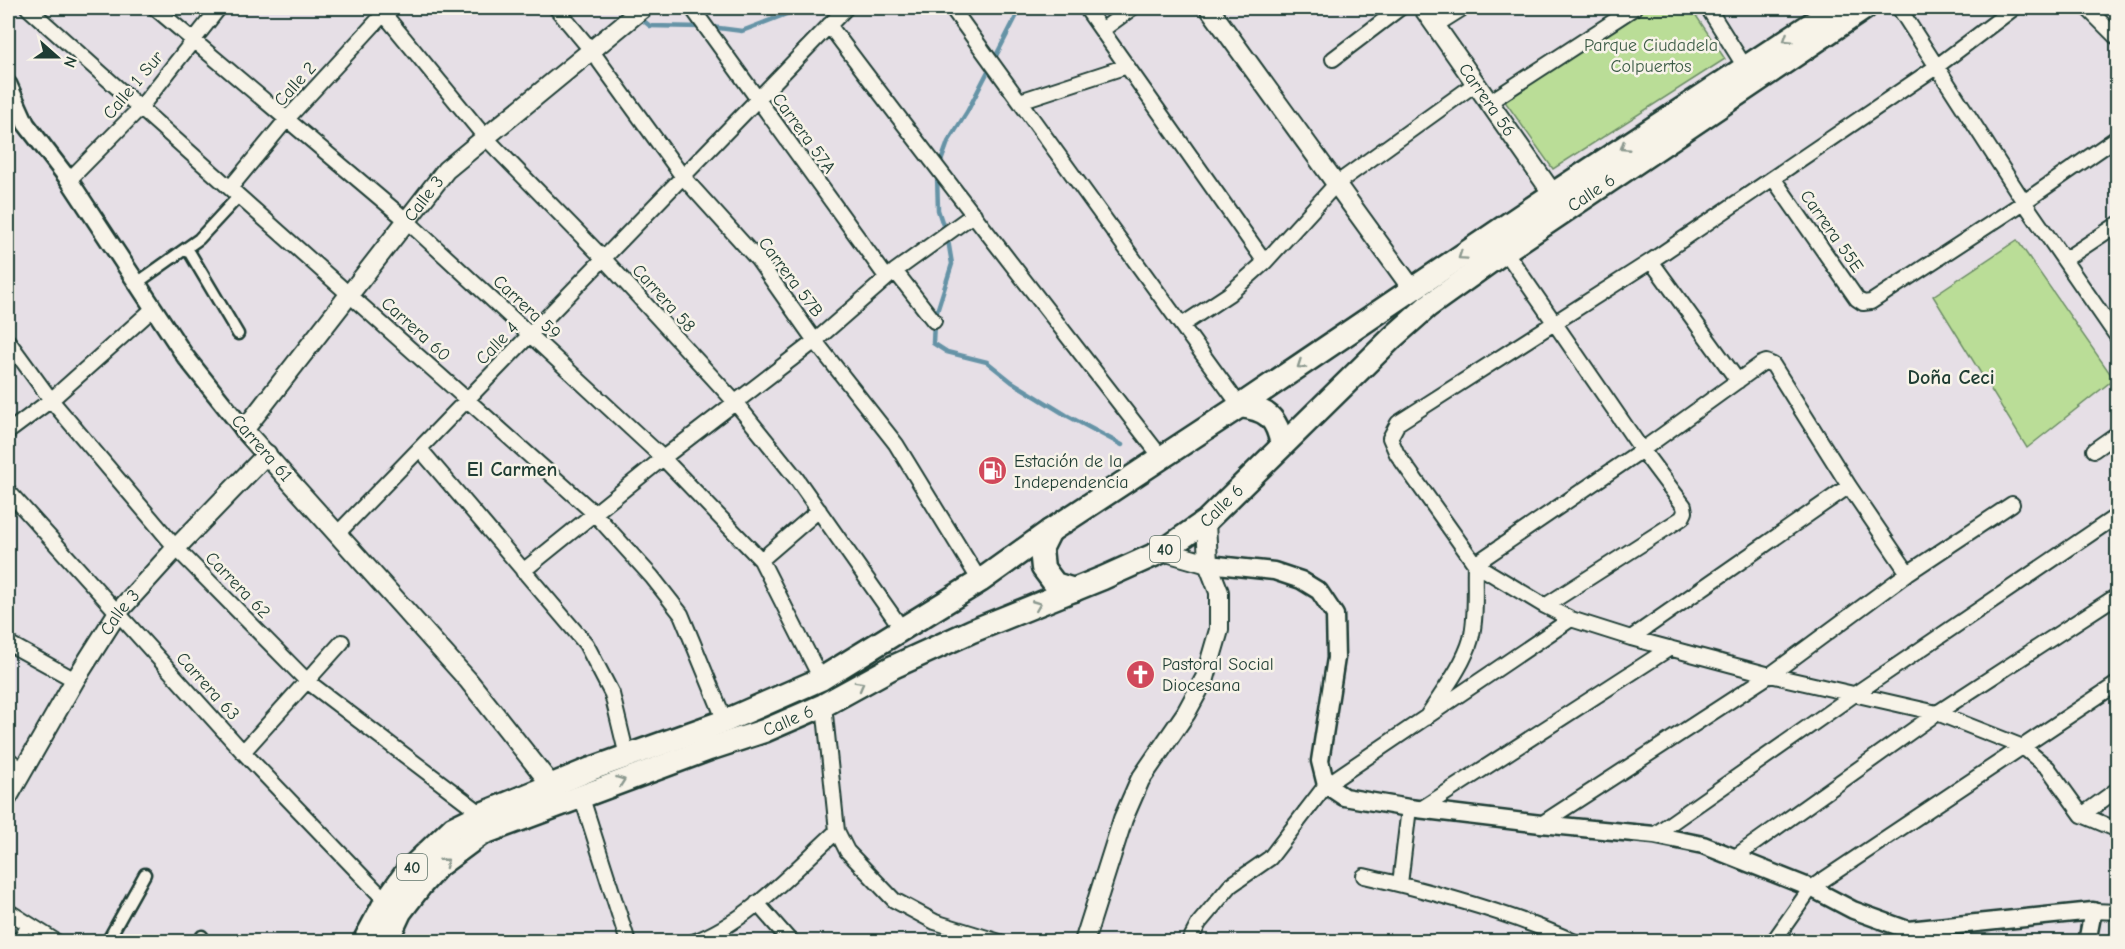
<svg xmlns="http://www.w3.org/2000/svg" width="2125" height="949" font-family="'Comic Neue',sans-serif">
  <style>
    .green { fill: #badd97; stroke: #6c8d66; stroke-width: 1.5 }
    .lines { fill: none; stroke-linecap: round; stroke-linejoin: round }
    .stream { stroke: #6593a6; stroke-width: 4.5 }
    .pedestrian-casing { stroke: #1f3d34; stroke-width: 15 }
    .minor-casing { stroke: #1f3d34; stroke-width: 18 }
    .tertiary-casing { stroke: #1f3d34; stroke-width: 21 }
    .secondary-casing { stroke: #1f3d34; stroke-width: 22 }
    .trunk-casing { stroke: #1f3d34; stroke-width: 27 }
    .pedestrian { stroke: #f7f3e8; stroke-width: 10 }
    .minor { stroke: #f7f3e8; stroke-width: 14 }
    .tertiary { stroke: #f7f3e8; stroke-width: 16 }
    .secondary { stroke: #f7f3e8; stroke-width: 18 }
    .trunk { stroke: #f7f3e8; stroke-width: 22 }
    .oneway { stroke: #8b988e }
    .labels { text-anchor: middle; stroke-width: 5; stroke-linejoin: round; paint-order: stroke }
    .shield { fill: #f7f3e8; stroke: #60746a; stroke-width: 1.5 }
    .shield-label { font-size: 16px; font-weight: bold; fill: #1f3d34 }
    .park-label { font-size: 18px; fill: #3e5d48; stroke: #f7f3e8 }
    .street-label { font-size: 18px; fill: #1f3d34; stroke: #f7f3e8 }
    .poi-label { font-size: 18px; fill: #1f3d34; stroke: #f7f3e8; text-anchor: start }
    .neighbourhood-label { font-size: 20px; font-weight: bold; fill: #1f3d34; stroke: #f7f3e8 }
  </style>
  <rect width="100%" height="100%" fill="#e6dfe6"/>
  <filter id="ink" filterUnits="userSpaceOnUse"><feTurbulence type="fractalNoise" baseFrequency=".0167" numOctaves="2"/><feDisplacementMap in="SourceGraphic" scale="12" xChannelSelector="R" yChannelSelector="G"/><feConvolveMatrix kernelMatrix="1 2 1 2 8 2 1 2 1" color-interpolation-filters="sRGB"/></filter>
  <g filter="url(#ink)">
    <path class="green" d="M1645,8H1691L1725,59L1553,169L1504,100Z
      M2017,240L2114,379L2027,448L1933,296Z"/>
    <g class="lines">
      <path class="stream" d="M639,17L650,26L702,27
        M711,27L742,31L789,13L791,8
        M939,167L948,142L967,112L1018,13L1016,8
        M937,175L938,210L948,240L952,264L934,321L933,343L947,352L987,362L1012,382L1066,415L1122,445"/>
      <defs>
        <path id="pedestrian" d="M187,248L238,334
          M137,283L199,239L239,196
          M17,942L28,923
          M107,942L145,874
          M198,942L202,936"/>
        <path id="minor" d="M28,8L594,513L652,577L681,614L725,721
          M155,8L406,220L663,458L761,560L821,679
          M379,8L485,137L604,259L735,402L796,478L902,629
          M556,8L591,50L683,177L758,260L815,341L896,444L980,581
          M692,8L887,278
          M952,8L1240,406
          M1086,8L1265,262
          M1708,8L1745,67
          M1899,8L2024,202L2118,338
          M2014,8L1936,67L1651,261L1398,423L1390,438L1397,454L1475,564L1545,606L1571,619L1631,638L1770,675L1937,713L2023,747L2048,768L2082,815L2118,830
          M2087,8L2118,39
          M829,25C938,171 1050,313 1161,457
          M1436,25L1463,8
          M1102,30L1132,8
          M1333,59L1400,8
          M1020,101L1127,66
          M1488,103L1634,8
          M1773,178L1857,299L1863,303L1871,302L2024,202L2118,137
          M69,180L140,108L219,8
          M230,188L287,119L389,8
          M1505,251L1642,450L1684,506L1685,512L1682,518L1545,606
          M2064,260L2118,224
          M1651,261L1738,381
          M895,271L934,321
          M1182,325L1229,294L1265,262L1336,184L1475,84
          M8,341L51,400L176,548L307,681L482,814
          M8,432L51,400L154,308
          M420,449L586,644L612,694L627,756
          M2094,450L2118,433
          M8,491L243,752L386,901
          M338,533L846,8
          M761,560L819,510
          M523,571L663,458L815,341L895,271L974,214
          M1631,638L1849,486
          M8,643L75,680
          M824,705L837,831L847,851L894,900L935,922L1000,942
          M1426,718C1441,694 1463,667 1471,639C1477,616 1474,588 1475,564L1642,450L1761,364L1766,362L1773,365L1849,486L1908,573
          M243,752L342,642
          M8,759L23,771
          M581,795L628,942
          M1421,809L1670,648
          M2082,815L2118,789
          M1541,824L1770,675L1908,573L2012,504
          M1654,835L1855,694L2118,515
          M1735,857L1937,713L2118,595
          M1364,876C1435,892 1509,912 1575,942
          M1400,884L1409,808
          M757,903L791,942
          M8,911L57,942
          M2093,911L2118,912
          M693,942C747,923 795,869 837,831
          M1189,942L1199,923L1231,885L1270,858L1326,785L1571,619
          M1773,942L1811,888L2118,683"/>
        <path id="tertiary" d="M8,84L26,124L69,180L185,356L244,430
          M1208,564L1274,571L1301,580L1319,591L1335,615L1336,658L1320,761L1326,785L1344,797L1409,808L1541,824L1654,835L1703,845L1811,888L1853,910L1908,930L2093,911L2087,942"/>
        <g id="secondary">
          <path d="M1209,8L1413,290"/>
          <path id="s1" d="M1423,8L1553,194"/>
          <path d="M1163,551L1208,564"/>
          <path id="s2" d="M552,786L468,680L244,430L446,170L643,8"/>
          <path id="s3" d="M8,797L75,680L118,612L176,548L267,454"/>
          <path d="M1084,942L1123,819L1140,780L1186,713L1205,678L1219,630V592L1208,564L1206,521"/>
        </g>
        <g id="trunk">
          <path d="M1240,406C1267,409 1277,418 1282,445"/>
          <path d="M1050,531L1041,549L1043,568L1055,584L1074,590"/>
          <path d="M364,942L386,901L406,873L453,828L482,814L591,769L725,721L821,679L980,581L1050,531L1240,406L1553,194L1836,8"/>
          <path id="s4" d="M386,942L400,912L420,886L438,866L481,834L709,749L764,731L824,705L893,667L972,631L1103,578L1163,551L1206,521L1392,338L1428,306L1505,251L1865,8"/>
        </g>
      </defs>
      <use href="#pedestrian" class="pedestrian-casing"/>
      <use href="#minor" class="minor-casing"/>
      <use href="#tertiary" class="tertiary-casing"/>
      <use href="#secondary" class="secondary-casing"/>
      <use href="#trunk" class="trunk-casing"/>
      <use href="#pedestrian" class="pedestrian"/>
      <use href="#minor" class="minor"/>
      <use href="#tertiary" class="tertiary"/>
      <use href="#secondary" class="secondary"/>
      <use href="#trunk" class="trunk"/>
    </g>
    <defs><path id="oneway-chevron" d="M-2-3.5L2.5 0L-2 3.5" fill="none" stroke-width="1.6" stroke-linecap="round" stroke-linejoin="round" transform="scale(1.5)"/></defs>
    <g class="oneway">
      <use href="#oneway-chevron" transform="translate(1787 39) rotate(147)"/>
      <use href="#oneway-chevron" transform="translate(1624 147) rotate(147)"/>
      <use href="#oneway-chevron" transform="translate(1462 256) rotate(146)"/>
      <use href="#oneway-chevron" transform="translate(1301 365) rotate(146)"/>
      <use href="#oneway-chevron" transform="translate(1037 605) rotate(-22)"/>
      <use href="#oneway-chevron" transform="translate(860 685) rotate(-29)"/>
      <use href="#oneway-chevron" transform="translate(621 781) rotate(-20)"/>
      <use href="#oneway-chevron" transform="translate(445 862) rotate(-38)"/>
    </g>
  </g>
  <defs>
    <symbol id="fuel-disc" viewBox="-11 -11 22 22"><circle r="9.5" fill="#d1495b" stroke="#f7f3e8"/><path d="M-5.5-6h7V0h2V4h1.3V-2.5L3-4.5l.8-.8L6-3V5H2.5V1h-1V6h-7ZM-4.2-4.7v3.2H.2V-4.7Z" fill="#fff"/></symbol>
    <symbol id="church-disc" viewBox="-11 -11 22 22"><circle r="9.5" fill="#d1495b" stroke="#f7f3e8"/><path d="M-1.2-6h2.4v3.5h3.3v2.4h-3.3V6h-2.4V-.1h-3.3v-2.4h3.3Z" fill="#fff"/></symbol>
  </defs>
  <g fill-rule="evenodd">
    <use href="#fuel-disc" x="976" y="454" width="33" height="33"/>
    <use href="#church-disc" x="1124" y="658" width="33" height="33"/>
  </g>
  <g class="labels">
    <g class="shield">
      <rect x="1150" y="536" width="30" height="26" rx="4.5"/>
      <rect x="397" y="854" width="30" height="26" rx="4.5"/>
    </g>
    <g class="shield-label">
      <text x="1165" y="555">40</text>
      <text x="412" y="873">40</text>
    </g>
    <g class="park-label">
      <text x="1651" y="51">Parque Ciudadela<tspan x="1651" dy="21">Colpuertos</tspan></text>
    </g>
    <g class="street-label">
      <text transform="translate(295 84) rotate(-48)" y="6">Calle 2</text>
      <text transform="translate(133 85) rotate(-50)" y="6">Calle 1 Sur</text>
      <text dy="6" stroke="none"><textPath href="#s1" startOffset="112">Carrera 56</textPath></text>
      <text transform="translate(804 133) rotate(54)" y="6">Carrera 57A</text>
      <text dy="6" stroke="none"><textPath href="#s4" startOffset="1446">Calle 6</textPath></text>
      <text dy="6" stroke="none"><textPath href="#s2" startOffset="764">Calle 3</textPath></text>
      <text transform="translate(1832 231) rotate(55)" y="6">Carrera 55E</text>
      <text transform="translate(791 277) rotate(53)" y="6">Carrera 57B</text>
      <text transform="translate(664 298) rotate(48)" y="6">Carrera 58</text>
      <text transform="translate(527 307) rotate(43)" y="6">Carrera 59</text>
      <text transform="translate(416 329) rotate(42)" y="6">Carrera 60</text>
      <text transform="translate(497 343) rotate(-46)" y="6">Calle 4</text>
      <text transform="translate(262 448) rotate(49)" y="6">Carrera 61</text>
      <text dy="6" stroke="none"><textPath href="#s4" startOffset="960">Calle 6</textPath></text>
      <text transform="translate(238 585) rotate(46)" y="6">Carrera 62</text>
      <text dy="6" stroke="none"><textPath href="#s3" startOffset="216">Calle 3</textPath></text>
      <text transform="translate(208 686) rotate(48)" y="6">Carrera 63</text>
      <text dy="6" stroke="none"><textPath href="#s4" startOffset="474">Calle 6</textPath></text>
    </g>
    <g class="poi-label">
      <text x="1014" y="467">Estación de la<tspan x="1014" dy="21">Independencia</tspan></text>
      <text x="1162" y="670">Pastoral Social<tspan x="1162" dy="21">Diocesana</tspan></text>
    </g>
    <g class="neighbourhood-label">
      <text x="1951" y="384">Doña Ceci</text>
      <text x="512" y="476">El Carmen</text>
    </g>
  </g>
  <rect width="2125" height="949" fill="none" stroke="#f7f3e8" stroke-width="30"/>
  <rect x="15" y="15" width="2095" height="919" fill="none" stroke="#1f3d34" stroke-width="2" filter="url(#ink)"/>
  <g transform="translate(57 57) rotate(111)" stroke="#f7f3e8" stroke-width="4.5" paint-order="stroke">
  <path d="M0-4.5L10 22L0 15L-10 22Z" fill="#1f3d34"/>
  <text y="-9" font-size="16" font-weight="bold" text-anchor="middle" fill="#1f3d34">N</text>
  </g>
</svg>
